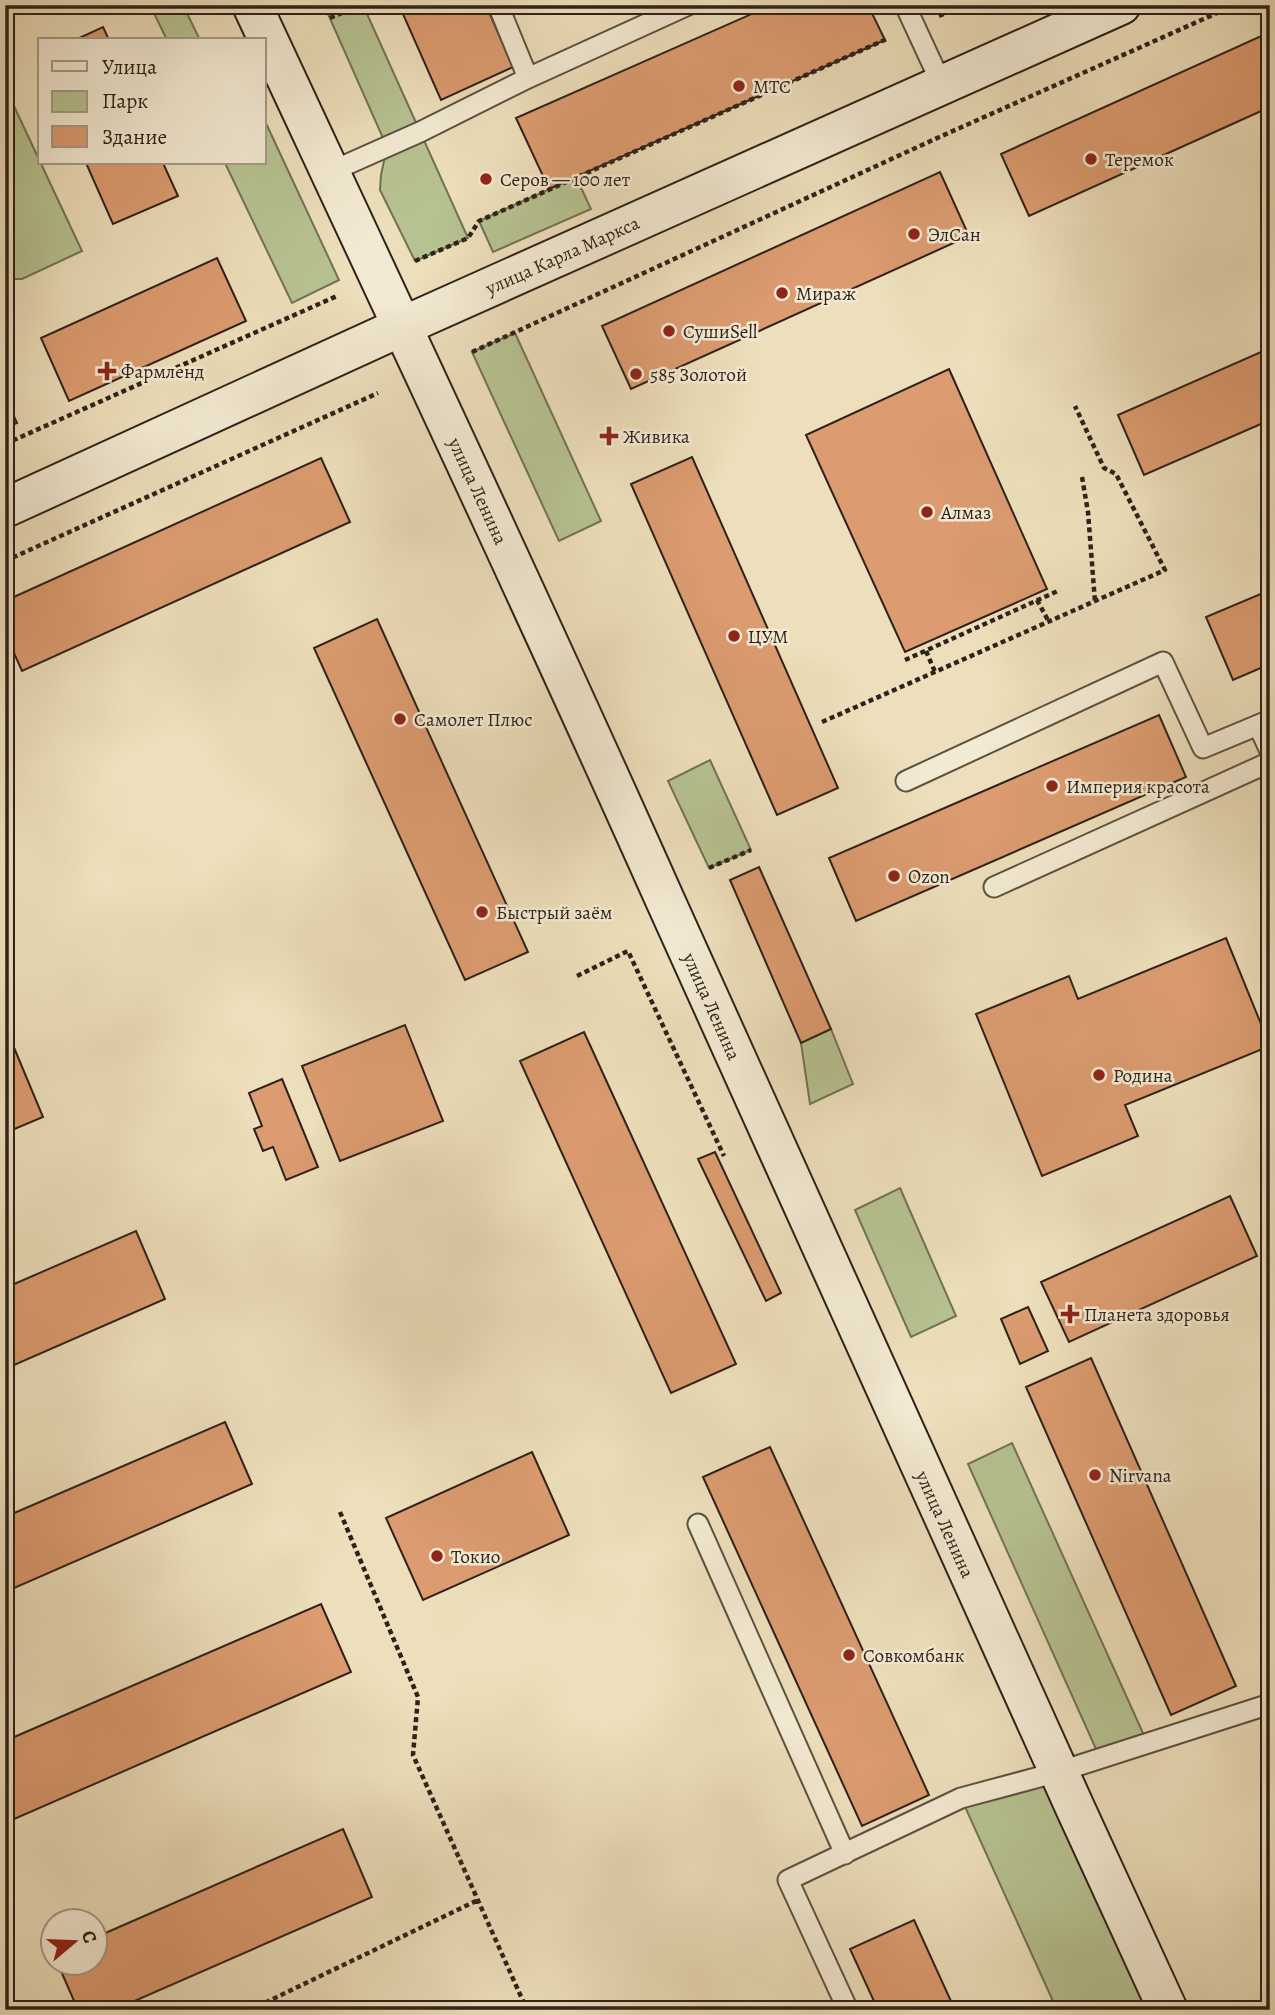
<svg xmlns="http://www.w3.org/2000/svg" width="1275" height="2015" font-family="Alegreya,serif">
  <style>
    .green { fill: #b7c291; stroke: #727256; stroke-width: 2 }
    .building { fill: #dc9b70; stroke: #2e211a; stroke-width: 2 }
    .lines { fill: none; stroke-linecap: round; stroke-linejoin: round }
    .lane-casing { stroke: #5e5042; stroke-width: 23 }
    .secondary-casing { stroke: #2e211a; stroke-width: 42 }
    .path { stroke: #2e211a; stroke-width: 4.5; stroke-dasharray: 5 3.5; stroke-linecap: butt }
    .lane { stroke: #f3ead3; stroke-width: 19 }
    .secondary { stroke: #f3ead3; stroke-width: 38 }
    .poi-dot { fill: #8f2418; stroke: #f3ead3; stroke-width: 2.5 }
    .labels { text-anchor: middle; stroke-width: 5; stroke-linejoin: round; paint-order: stroke }
    .poi-label { font-size: 19px; fill: #2e211a; stroke: #f3ead3; text-anchor: start }
    .street-label { font-size: 19px; fill: #2e211a; stroke: #f3ead3 }
  </style>
  <rect width="100%" height="100%" fill="#eddfbb"/>
  <filter id="stains"><feTurbulence type="fractalNoise" baseFrequency=".00286" numOctaves="4"/><feColorMatrix values="0 0 0 0 .2 0 0 0 0 .09 0 0 0 0 .02 0 0 0 .5 -.17"/></filter>
  <radialGradient id="worn" r=".72"><stop offset=".6" stop-color="#630" stop-opacity="0"/><stop offset="1" stop-color="#630" stop-opacity=".3"/></radialGradient>
  <path class="green" d="M150,5H183L200,40H167Z
    M324,5H363L468,238L415,261L380,190L381,175L387,147Z
    M5,87L82,251L22,279H5Z
    M264,119L339,280L292,303L225,163H264Z
    M576,177L591,209L493,252L479,221Z
    M515,333L601,521L559,541L472,352Z
    M710,760L751,850L709,868L668,781Z
    M831,1029L853,1084L810,1104L801,1043Z
    M900,1188L956,1316L911,1337L855,1210Z
    M1012,1443L1147,1742L1100,1758L968,1464Z
    M1058,1772L1169,2010H1057L961,1798Z"/>
  <path class="building" d="M399,5H486L513,67L441,100Z
    M772,5H868L885,40L549,189L516,118Z
    M103,27L109,40H75Z
    M1270,32V107L1029,216L1001,154Z
    M86,163H163L178,196L113,224Z
    M940,172L969,236L631,389L602,326Z
    M217,258L246,321L69,401L41,338Z
    M1270,348V420L1144,475L1118,415Z
    M949,369L1047,589L905,652L806,435Z
    M5,396L17,423L5,428Z
    M692,457L838,788L777,815L631,484Z
    M321,458L350,522L22,671L5,633V601Z
    M1270,590V664L1233,680L1206,617Z
    M377,619L528,952L465,980L314,648Z
    M1159,715L1186,777L856,921L829,858Z
    M759,867L831,1029L801,1043L730,880Z
    M1226,938L1270,1046L1125,1105L1138,1136L1042,1176L976,1014L1069,976L1078,999Z
    M405,1025L443,1121L340,1161L302,1066Z
    M5,1026L43,1117L5,1133Z
    M584,1032L736,1364L671,1393L520,1061Z
    M282,1079L318,1167L286,1180L273,1147L263,1151L254,1129L262,1126L249,1093Z
    M715,1152L781,1293L766,1301L698,1159Z
    M1230,1196L1257,1256L1069,1342L1041,1282Z
    M136,1231L165,1299L5,1369V1288Z
    M1028,1307L1048,1351L1020,1364L1001,1319Z
    M1091,1358L1236,1686L1171,1715L1026,1387Z
    M225,1422L252,1484L5,1592V1517Z
    M770,1447L929,1795L862,1826L703,1477Z
    M532,1452L569,1535L423,1600L386,1518Z
    M321,1604L351,1672L5,1823V1741Z
    M343,1829L372,1897L114,2010H78L57,1962H94V1938Z
    M914,1920L955,2010H878L850,1949Z"/>
  <g class="lines">
    <defs>
      <path id="lane" d="M498,5L528,78L688,5
        M905,5L942,85
        M330,172L420,132L528,78
        M1258,725L1270,751
        M906,781L1163,662L1203,748L1270,720
        M994,887L1270,762
        M698,1524L845,1854
        M848,2010L788,1880L961,1798L1058,1772L1270,1704"/>
      <g id="secondary">
        <path id="s1" d="M252,5C391,303 531,600 665,900C830,1271 998,1641 1168,2010"/>
        <path id="s2" d="M5,508L403,326L1121,5"/>
      </g>
    </defs>
    <use href="#lane" class="lane-casing"/>
    <use href="#secondary" class="secondary-casing"/>
    <path class="path" d="M939,16L964,5
      M330,18L360,5
      M415,261L468,238L479,221L889,38
      M472,352L935,139L1235,5
      M5,444L337,296
      M1082,477L1088,512L1095,602
      M5,561L378,393
      M1037,600L1049,622
      M926,651L935,672
      M905,660L1060,590
      M822,722L1165,570L1116,474L1104,468L1075,406
      M709,868L751,850
      M577,976L628,951L724,1156
      M340,1512L418,1697L413,1755L527,2010
      M250,2010L478,1900"/>
    <use href="#lane" class="lane"/>
    <use href="#secondary" class="secondary"/>
  </g>
  <g class="poi-dot">
    <circle cx="739" cy="86" r="7"/>
    <circle cx="1091" cy="159" r="7"/>
    <circle cx="486" cy="179" r="7"/>
    <circle cx="914" cy="234" r="7"/>
    <circle cx="782" cy="293" r="7"/>
    <circle cx="669" cy="331" r="7"/>
    <path d="M103.5 360.5h7v7h7v7h-7v7h-7v-7h-7v-7h7z"/>
    <circle cx="636" cy="374" r="7"/>
    <path d="M605.5 425.5h7v7h7v7h-7v7h-7v-7h-7v-7h7z"/>
    <circle cx="927" cy="512" r="7"/>
    <circle cx="734" cy="636" r="7"/>
    <circle cx="400" cy="719" r="7"/>
    <circle cx="1052" cy="786" r="7"/>
    <circle cx="894" cy="876" r="7"/>
    <circle cx="482" cy="912" r="7"/>
    <circle cx="1099" cy="1075" r="7"/>
    <path d="M1066.5 1303.5h7v7h7v7h-7v7h-7v-7h-7v-7h7z"/>
    <circle cx="1095" cy="1475" r="7"/>
    <circle cx="437" cy="1556" r="7"/>
    <circle cx="849" cy="1655" r="7"/>
  </g>
  <g class="labels">
    <g class="poi-label">
      <text x="753" y="93">МТС</text>
      <text x="1105" y="166">Теремок</text>
      <text x="500" y="186">Серов — 100 лет</text>
      <text x="928" y="241">ЭлСан</text>
      <text x="796" y="300">Мираж</text>
      <text x="683" y="338">СушиSell</text>
      <text x="121" y="378">Фармленд</text>
      <text x="650" y="381">585 Золотой</text>
      <text x="623" y="443">Живика</text>
      <text x="941" y="519">Алмаз</text>
      <text x="748" y="643">ЦУМ</text>
      <text x="414" y="726">Самолет Плюс</text>
      <text x="1066" y="793">Империя красота</text>
      <text x="908" y="883">Ozon</text>
      <text x="496" y="919">Быстрый заём</text>
      <text x="1113" y="1082">Родина</text>
      <text x="1084" y="1321">Планета здоровья</text>
      <text x="1109" y="1482">Nirvana</text>
      <text x="451" y="1563">Токио</text>
      <text x="863" y="1662">Совкомбанк</text>
    </g>
    <g class="street-label">
      <text dy="7" stroke="none"><textPath href="#s2" startOffset="612">улица Карла Маркса</textPath></text>
      <text dy="7" stroke="none"><textPath href="#s1" startOffset="536">улица Ленина</textPath></text>
      <text dy="7" stroke="none"><textPath href="#s1" startOffset="1102">улица Ленина</textPath></text>
      <text dy="7" stroke="none"><textPath href="#s1" startOffset="1670">улица Ленина</textPath></text>
    </g>
  </g>
  <rect width="1275" height="2015" fill="none" stroke="#eddfbb" stroke-width="28"/>
  <rect x="7" y="7" width="1261" height="2001" fill="none" stroke="#2e211a" stroke-width="3.5"/>
  <rect x="14" y="14" width="1247" height="1987" fill="none" stroke="#2e211a" stroke-width="2"/>
  <rect x="38" y="38" width="228" height="126" fill="#f3ead3" stroke="#a49a89" stroke-width="2"/>
  <rect x="52" y="61" width="35" height="10" fill="#f3ead3" stroke="#a49a89" stroke-width="2"/>
  <text x="102" y="74" font-size="21" fill="#2e211a">Улица</text>
  <rect x="52" y="91" width="35" height="21" fill="#b7c291" stroke="#a49a89" stroke-width="2"/>
  <text x="102" y="108" font-size="21" fill="#2e211a">Парк</text>
  <rect x="52" y="126" width="35" height="21" fill="#dc9b70" stroke="#a49a89" stroke-width="2"/>
  <text x="102" y="144" font-size="21" fill="#2e211a">Здание</text>
  <g transform="translate(74 1942) rotate(71)"><circle r="33" fill="#f3ead3" stroke="#a49a89" stroke-width="2"/>
  <path d="M0-5L12 26L0 18L-12 26Z" fill="#8f2418"/>
  <text y="-10" font-size="19" font-weight="bold" text-anchor="middle" fill="#2e211a">С</text>
  </g>
  <rect width="100%" height="100%" filter="url(#stains)"/>
  <rect width="100%" height="100%" fill="url(#worn)"/>
</svg>
